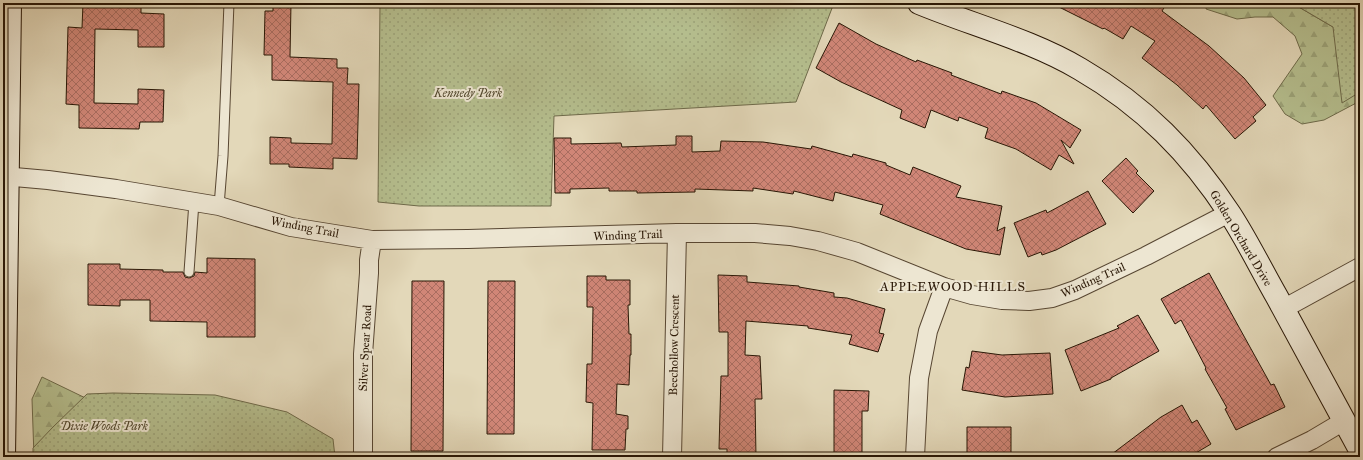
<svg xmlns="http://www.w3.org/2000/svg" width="1363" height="460" font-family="'IM FELL Great Primer',serif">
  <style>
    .forest { fill: url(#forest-firs); stroke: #6e6a4a }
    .park { fill: url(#park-dots); stroke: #6e6a4a }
    .building { fill: url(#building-cross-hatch); stroke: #281605 }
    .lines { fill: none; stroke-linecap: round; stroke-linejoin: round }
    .lane-casing { stroke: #574632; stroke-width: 11 }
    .street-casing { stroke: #574632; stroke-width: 20 }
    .secondary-casing { stroke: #281605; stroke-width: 24 }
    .lane { stroke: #ede6d2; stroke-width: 9 }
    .street { stroke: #ede6d2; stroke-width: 18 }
    .secondary { stroke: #ede6d2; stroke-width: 22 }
    .labels { text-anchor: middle; stroke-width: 4; stroke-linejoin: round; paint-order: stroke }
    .park-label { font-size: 12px; font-style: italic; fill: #52482e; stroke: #ede6d2 }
    .street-label { font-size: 12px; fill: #281605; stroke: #ede6d2 }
    .neighbourhood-label { font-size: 13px; letter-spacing: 1px; fill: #281605; stroke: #ede6d2 }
  </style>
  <defs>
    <pattern id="forest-firs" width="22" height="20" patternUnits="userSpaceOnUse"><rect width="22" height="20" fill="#b5be8e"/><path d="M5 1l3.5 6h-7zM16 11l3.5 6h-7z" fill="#9ca379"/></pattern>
    <pattern id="park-dots" width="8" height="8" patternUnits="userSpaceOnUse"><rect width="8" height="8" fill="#b5be8e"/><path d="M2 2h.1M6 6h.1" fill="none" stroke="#9ca379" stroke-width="1.8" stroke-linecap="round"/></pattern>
    <pattern id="building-cross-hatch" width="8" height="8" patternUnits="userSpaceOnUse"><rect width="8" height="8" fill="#d08677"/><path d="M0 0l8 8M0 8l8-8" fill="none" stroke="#a96d60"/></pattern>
  </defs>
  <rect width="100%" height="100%" fill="#e3d8b9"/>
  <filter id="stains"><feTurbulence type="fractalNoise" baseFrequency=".005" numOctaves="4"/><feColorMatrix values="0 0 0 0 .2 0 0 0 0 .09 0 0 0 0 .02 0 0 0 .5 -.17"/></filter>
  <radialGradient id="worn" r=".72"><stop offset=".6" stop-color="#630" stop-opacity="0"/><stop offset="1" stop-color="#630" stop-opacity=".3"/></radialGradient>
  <path class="forest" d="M1207,3H1292L1333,27L1360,37V101L1324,120L1302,124L1285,114L1273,96L1302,54L1295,36L1273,17H1255L1237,19L1206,9Z
    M42,377L100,405L34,457L32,399Z"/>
  <path class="park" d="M380,3H834L796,102L554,116L551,206H419L378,202Z
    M1292,3H1360V92L1342,103L1333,27Z
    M113,393L215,395L287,412L333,439L335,457H33V448L53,427L87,394Z"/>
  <path class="building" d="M83,3H141V13L164,14V47H138V30L95,29L94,103L138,104V89L164,90L163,122H140L139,129L79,128V105L66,104L68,27L82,28Z
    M273,3H291L290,57L337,59V68H348L347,84H359L357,159L333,158V169L289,167V164H270V137L291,138V143L332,144L333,82L272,80V55H264L265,11H273Z
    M1051,3H1167L1162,11L1209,46L1244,78L1266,105L1253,117L1256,121L1235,139L1206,105L1203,109L1177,85L1142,58L1155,41L1131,26L1123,39L1104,28L1103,29Z
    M839,23L876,44L916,62L917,60L952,73L951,75L1001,94L1002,91L1036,103L1081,130L1070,148L1061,140L1074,164L1059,155L1051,170L1016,149L985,138L988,128L959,117L958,121L931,110L925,128L900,118L902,110L841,82L816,68Z
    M676,136H692V152L720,151L721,141L763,142L811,149L812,146L852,157L853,154L886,163V165L910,175L913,167L961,186L956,197L1002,206L997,231L1005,227L1000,255L966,249L880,214L883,205L835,192L833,201L794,191L793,194L753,188V191L695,189V192L637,193V191H609V188L570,189V193H555L554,138H571V144L621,143L622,147L676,145Z
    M1126,158L1138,171L1136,173L1154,191L1133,213L1102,181Z
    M1088,191L1106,224L1056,250L1042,255L1041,252L1028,257L1014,223L1046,210L1047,213Z
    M207,258L255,259V337H207V322L150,321V300H120V306L88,305V264H120V269L163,270V272H183L185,277L189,278L194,276L195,272L207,273Z
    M1209,273L1271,385L1274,384L1285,407L1236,430L1225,409L1227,408L1205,369L1206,368L1181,320L1175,324L1161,299Z
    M718,275L747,276V282L799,286V287L834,293V297L847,298L885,309L879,333L884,334L878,352L849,344L852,335L808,328V326L746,321L745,355L760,356L762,399H755L756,457H727V449H719L721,376H728V332H719Z
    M587,276H606V280H630V305H628L629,334H631V355H630L629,385L617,384L616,414L628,416V429H626L625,450H592L593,403L586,402L587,364H592L593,307H587Z
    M412,281H444L443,451H411Z
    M488,281H515L514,434H487Z
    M1138,315L1159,351L1111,378V379L1081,391L1065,350L1119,328L1117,326Z
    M972,351L1002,355L1050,353L1053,394L1005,397L962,390L966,367L969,368Z
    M834,390L869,391L868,411H862V457H834Z
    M1182,405L1192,423L1197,420L1211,444L1189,457H1108L1161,417Z
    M967,427H1011V457H967Z"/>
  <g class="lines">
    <defs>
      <path id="lane" d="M219,206L223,156L229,3
        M189,272L194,202"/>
      <path id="street" d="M3,176L48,180L116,189L219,206L291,227L372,240L468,239L677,233H755L790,236L818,241L857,252L944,287L972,295L1002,300L1029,301L1052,298L1075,290L1146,256L1229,213
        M1283,309L1360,267
        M363,457V354L369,273V260L372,240
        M672,457L677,233
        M915,457L919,378L928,331L944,287
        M1277,457L1312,440L1344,421"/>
      <path id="secondary" d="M919,3C972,25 1031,40 1080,69C1144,106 1190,153 1230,214C1247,240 1261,269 1277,297C1305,348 1332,399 1360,450
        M4,457L10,3"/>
    </defs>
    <use href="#lane" class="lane-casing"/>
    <use href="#street" class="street-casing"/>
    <use href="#secondary" class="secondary-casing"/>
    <use href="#lane" class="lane"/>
    <use href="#street" class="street"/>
    <use href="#secondary" class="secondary"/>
  </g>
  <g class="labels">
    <g class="park-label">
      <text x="468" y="97">Kennedy Park</text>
      <text x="104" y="430">Dixie Woods Park</text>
    </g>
    <g class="street-label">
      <text transform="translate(305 227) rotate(11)" y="4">Winding Trail</text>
      <text transform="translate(628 235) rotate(-2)" y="4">Winding Trail</text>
      <text transform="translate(1241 238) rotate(59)" y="4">Golden Orchard Drive</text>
      <text transform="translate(1093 280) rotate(-24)" y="4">Winding Trail</text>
      <text transform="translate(674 345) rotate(-89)" y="4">Beechollow Crescent</text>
      <text transform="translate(365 348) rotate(-87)" y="4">Silver Spear Road</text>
    </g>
    <g class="neighbourhood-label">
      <text x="953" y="291">APPLEWOOD HILLS</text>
    </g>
  </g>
  <rect width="1363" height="460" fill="none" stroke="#e3d8b9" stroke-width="16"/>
  <rect x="4" y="4" width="1355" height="452" fill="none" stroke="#281605" stroke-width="2"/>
  <rect x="8" y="8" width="1347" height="444" fill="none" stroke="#281605"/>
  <rect width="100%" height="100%" filter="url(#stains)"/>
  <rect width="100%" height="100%" fill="url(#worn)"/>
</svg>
